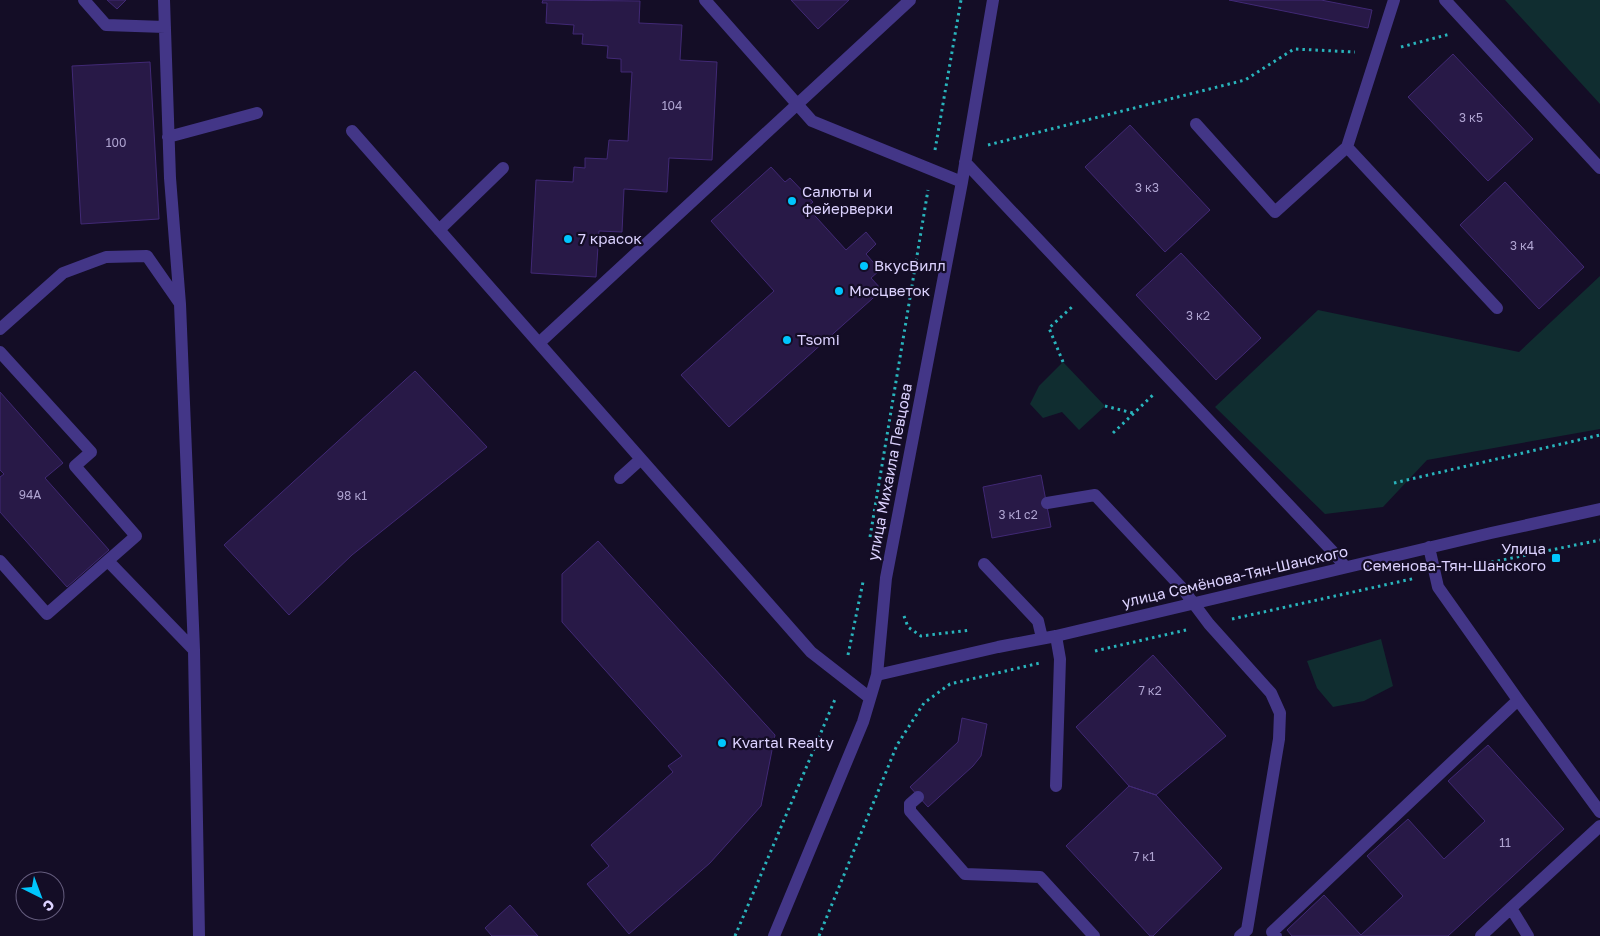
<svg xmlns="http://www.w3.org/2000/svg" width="1600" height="936" font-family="'Golos Text',sans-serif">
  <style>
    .green { fill: #102d30 }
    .building { fill: #281947; stroke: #412975 }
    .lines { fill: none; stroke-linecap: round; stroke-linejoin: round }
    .path { stroke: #29b4bc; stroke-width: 3; stroke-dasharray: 2.5 4; stroke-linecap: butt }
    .minor { stroke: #433687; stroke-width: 12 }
    .poi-dot { fill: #00c6fd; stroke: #140d26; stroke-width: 2 }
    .labels { text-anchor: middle; stroke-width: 4.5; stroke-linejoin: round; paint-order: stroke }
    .number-label { font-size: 12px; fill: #afa4d1 }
    .poi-label { font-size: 15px; fill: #dcd2ff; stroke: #140d26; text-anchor: start }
    .street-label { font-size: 15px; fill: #dcd2ff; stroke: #140d26 }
  </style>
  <rect width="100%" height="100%" fill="#140d26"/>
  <path class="green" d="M1505,0H1600V104Z
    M1600,276V429L1427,460L1383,507L1325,514L1215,407L1318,310L1519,352Z
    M1063,362L1105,406L1079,430L1062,412L1043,418L1030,404L1039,386Z
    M1381,639L1393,686L1364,701L1333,707L1317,688L1307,661Z"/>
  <path class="building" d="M107,0H126L117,9Z
    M543,0L640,1L639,23L682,25L680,60L717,62L712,160L669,158L667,192L624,189L622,232L599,231L596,277L531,273L536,180L573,182L574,167L585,168V158L607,159L609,140L628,141L632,72H621V59L607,58L608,46L582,44L583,34H573L574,25L546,23L547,3H542Z
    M791,0H849L818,29Z
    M1229,0H1321L1372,10L1368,28Z
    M1453,54L1533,139L1488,181L1408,97Z
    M150,62L159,219L81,224L72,66Z
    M1130,125L1210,210L1165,252L1085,167Z
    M771,167L785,182L790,178L813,202L807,207L846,250L866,232L876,244L866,254L880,270L871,278L882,290L729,427L681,375L774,291L711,221Z
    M1505,182L1584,267L1539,309L1460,225Z
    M1181,253L1261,338L1216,380L1136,295Z
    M415,371L487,447L352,555L289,615L224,545Z
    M0,392L63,463L45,478L109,550L67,587L0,512V477L4,474L0,470Z
    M1041,475L1051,527L992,538L983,487Z
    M598,541L775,735L761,806L710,863L629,934L587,884L609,866L591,845L673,772L668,766L682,756L562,622V574Z
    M1153,655L1226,736L1156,795L1129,786L1076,727Z
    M962,718L987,724L981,756L973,766L928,807L910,787L958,742Z
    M1488,745L1564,829L1448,936H1292L1287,930L1324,895L1361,935L1403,896L1367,856L1408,819L1444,859L1485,821L1448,781Z
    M1129,786L1156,795L1222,868L1153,936H1150L1066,846Z
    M510,905L538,936H492L485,928Z"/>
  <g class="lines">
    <path class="path" d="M1401,47L1450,34
      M988,145L1245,80L1294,49L1355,52
      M935,150L961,0
      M1063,362L1049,328L1073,306
      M1105,406L1133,413
      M1113,433L1154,394
      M1394,483L1600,435
      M870,537L928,190
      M1453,570L1600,540
      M904,616L908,627L921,636L971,630
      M1232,619L1416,578
      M1095,651L1186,630
      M848,655L863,582
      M735,936L836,697
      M819,936L897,745L924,703L950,684L1040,663"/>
    <path class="minor" d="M84,0L106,25L165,27
      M164,0L170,178L180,304L194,650L199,936
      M705,0L812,121L962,182
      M1394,0L1347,147L1497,308
      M1445,0L1600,168
      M1196,124L1275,212L1347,147
      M352,131L811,652L870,698
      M168,137L257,113
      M965,162L1335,554L1345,567
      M439,230L503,168
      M0,329L63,273L106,257L147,256L179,302
      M539,343L910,0
      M0,352L91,452L75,466L136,536L47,614L0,561
      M620,478L641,459
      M1047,503L1095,495L1182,588L1209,624L1271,693L1280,713L1279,739L1247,930L1240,936
      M1429,547L1438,587L1518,700L1600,812
      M108,561L194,650
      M984,564L1038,621L1042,638
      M1056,636L1060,659L1056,786
      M877,675L998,647L1056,636L1491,533L1600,509
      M918,797L910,804V811L965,874L1040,877L1094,936
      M774,936L863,722L877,675L886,578L962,182L993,0
      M1276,936L1272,932L1518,700
      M1481,936L1511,908
      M1528,936L1511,908L1600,826"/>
  </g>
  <g class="poi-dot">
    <circle cx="792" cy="201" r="5"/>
    <circle cx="568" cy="239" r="5"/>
    <circle cx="864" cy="266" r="5"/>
    <circle cx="839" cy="291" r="5"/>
    <circle cx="787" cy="340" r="5"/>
    <rect x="1551" y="553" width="10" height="10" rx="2.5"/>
    <circle cx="722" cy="743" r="5"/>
  </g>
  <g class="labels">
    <g class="number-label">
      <text x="672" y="110">104</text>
      <text x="1471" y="122">3 к5</text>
      <text x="116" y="147">100</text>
      <text x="1147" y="192">3 к3</text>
      <text x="1522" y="250">3 к4</text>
      <text x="1198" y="320">3 к2</text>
      <text x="30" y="499">94А</text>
      <text x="352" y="500">98 к1</text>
      <text x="1018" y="519">3 к1 с2</text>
      <text x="1150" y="695">7 к2</text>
      <text x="1505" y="847">11</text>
      <text x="1144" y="861">7 к1</text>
    </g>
    <g class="poi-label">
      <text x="802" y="197">Салюты и<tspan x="802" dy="17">фейерверки</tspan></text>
      <text x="578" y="244">7 красок</text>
      <text x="874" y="271">ВкусВилл</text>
      <text x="849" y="296">Мосцветок</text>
      <text x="797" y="345">Tsomi</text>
      <text x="1546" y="554" text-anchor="end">Улица<tspan x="1546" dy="17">Семенова-Тян-Шанского</tspan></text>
      <text x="732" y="748">Kvartal Realty</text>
    </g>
    <g class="street-label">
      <text transform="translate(890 472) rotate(-79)" y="5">улица Михаила Певцова</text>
      <text transform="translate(1235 577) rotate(-13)" y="5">улица Семёнова-Тян-Шанского</text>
    </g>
  </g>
  <g transform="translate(40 896) rotate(138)"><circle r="24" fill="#140d26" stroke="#645c7d"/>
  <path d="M0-4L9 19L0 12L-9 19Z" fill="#00c6fd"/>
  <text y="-8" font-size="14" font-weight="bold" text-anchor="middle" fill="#dcd2ff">С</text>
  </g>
</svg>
